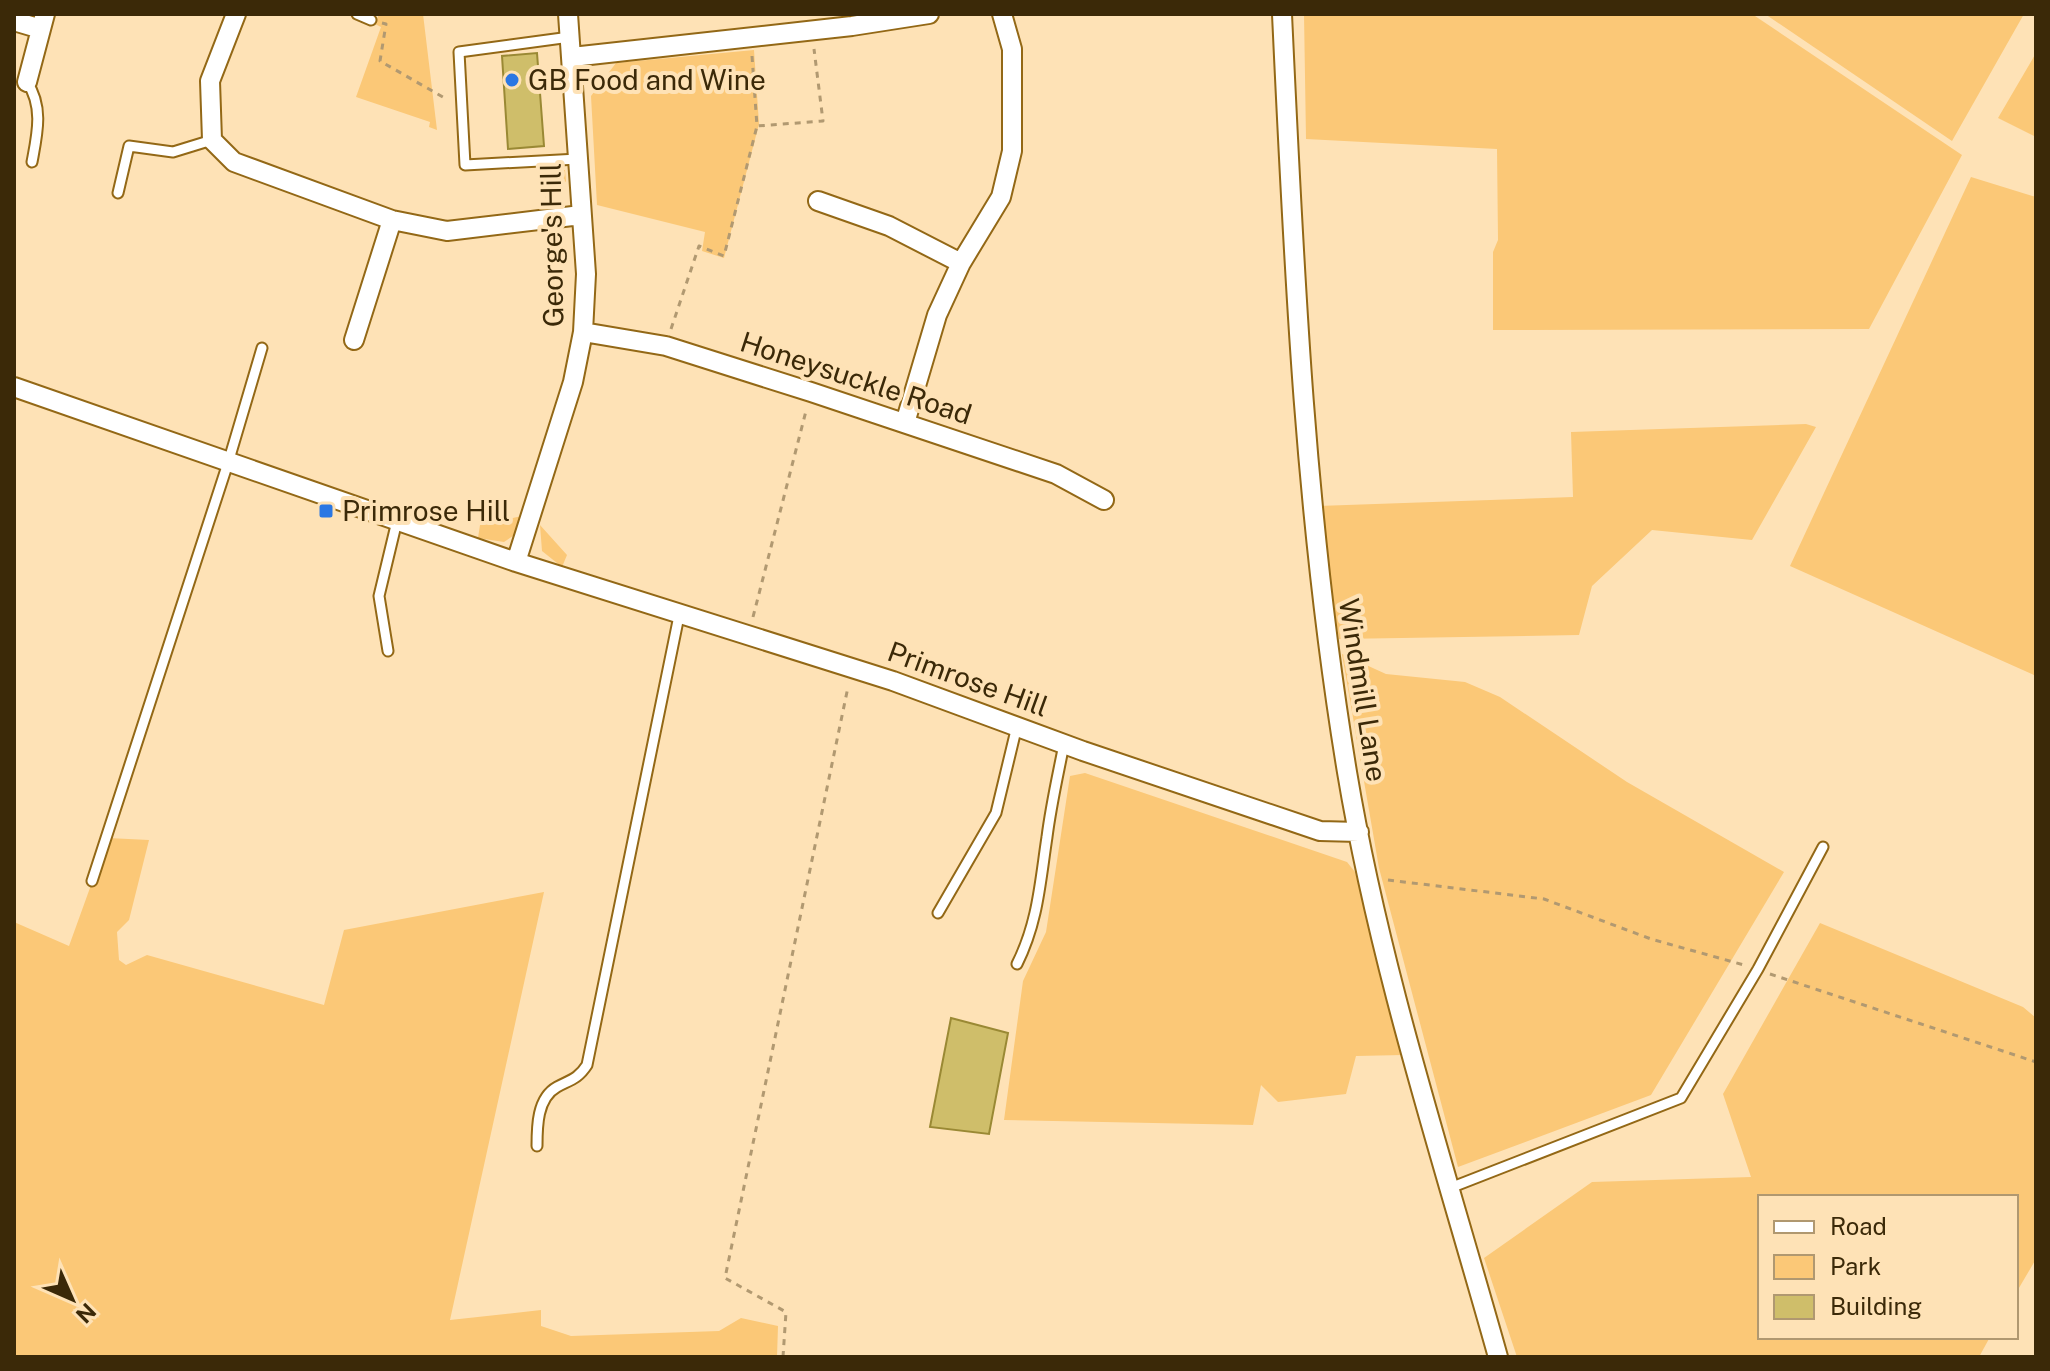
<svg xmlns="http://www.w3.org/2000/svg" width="2050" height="1371" font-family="'Public Sans',sans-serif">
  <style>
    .green { fill: #fbc877 }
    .building { fill: #cfbe6a; stroke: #9a8934; stroke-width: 2 }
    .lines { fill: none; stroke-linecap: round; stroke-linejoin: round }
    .service-casing { stroke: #936816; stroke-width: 13 }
    .minor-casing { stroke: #936816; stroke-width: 22 }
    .path { stroke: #b19971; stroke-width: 3; stroke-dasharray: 6 6; stroke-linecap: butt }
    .service { stroke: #fff; stroke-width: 9 }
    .minor { stroke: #fff; stroke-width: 18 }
    .poi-dot { fill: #2b77e3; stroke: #fee2b6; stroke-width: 3 }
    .labels { text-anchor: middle; stroke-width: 8; stroke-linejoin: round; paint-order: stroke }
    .poi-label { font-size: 28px; fill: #3b2908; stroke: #fee2b6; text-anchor: start }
    .street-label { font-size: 28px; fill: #3b2908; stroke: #fee2b6 }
  </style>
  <rect width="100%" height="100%" fill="#fee2b6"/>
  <path class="green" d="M379,14H423L437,130L429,127L430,122L356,97L381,27L375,24Z
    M1304,14H1752L1962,155L1869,329L1493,330V252L1498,240L1497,149L1306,139Z
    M1765,14H2024L1952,141Z
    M754,50L759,124L724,258L702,251L705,232L597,205L591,96L616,63Z
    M2036,53V137L1998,118Z
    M565,170L566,181L546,205L545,171Z
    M1971,177L2036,197V676L1790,566Z
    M1806,424L1816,427L1752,540L1652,530L1592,586L1579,635L1339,639L1318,506L1573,497L1571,432Z
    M522,516L516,534L504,542L478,538L480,525Z
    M540,525L567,555L562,567L542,551Z
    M1342,654L1386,674L1465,682L1500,697L1627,782L1784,872L1651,1095L1458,1167L1379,868Z
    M1085,773L1347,862L1355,872L1403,1055L1356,1056L1346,1094L1278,1102L1261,1085L1253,1125L1004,1120L1023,981L1046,932L1070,776Z
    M108,838L149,840L129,920L117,932L119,960L126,965L147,955L324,1005L344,930L544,892L450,1320L541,1310V1326L571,1336L719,1331L741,1318L778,1326L777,1357H14V922L69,946Z
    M1820,923L2023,1007L2036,1018V1259L2016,1293V1197H1760V1337H1990L1979,1357H1517L1484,1258L1592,1182L1751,1177L1723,1094Z"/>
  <path class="building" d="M537,53L544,146L508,149L502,56Z
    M951,1018L1008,1033L989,1134L930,1127Z"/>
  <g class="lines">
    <defs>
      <path id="service" d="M357,14L371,20
        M570,37L459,52L465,165L578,159
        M27,82C44,107 37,135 32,162
        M118,193L129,146L173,152L212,140
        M388,651L379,596L397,521
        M92,881L228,463L262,348
        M938,913L996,813L1017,726
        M1017,964C1038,922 1040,883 1047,837C1051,805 1058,775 1064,744
        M537,1146C537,1127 537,1098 557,1087C570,1080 578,1079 587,1065L680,611
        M1450,1188L1681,1098L1758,969L1823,847"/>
      <path id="minor" d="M236,14L210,81L212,140L234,162L392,220L447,231L581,215
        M1282,14C1294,271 1305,518 1347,772C1380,970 1444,1164 1498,1357
        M14,21L41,29
        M572,57L852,26L929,14
        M27,82L45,14
        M818,201L889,226L961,263
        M583,332L666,346L811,392L1056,474L1104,500
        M354,340L392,220
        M14,387L516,562L893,681L1083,751L1320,831L1359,832
        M905,423L937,315L961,263L1001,197L1012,151V49L1002,14
        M516,562L573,382L583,332L586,274L568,14"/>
    </defs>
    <use href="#service" class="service-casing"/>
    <use href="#minor" class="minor-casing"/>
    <path class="path" d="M382,23L386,24L380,61L448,100
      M752,56L757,126L823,121L814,49
      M671,329L699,246L724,256L757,126
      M753,617L806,411
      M1388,880L1544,899L1651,939L1744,965
      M1770,974L2036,1062
      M783,1357L786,1312L725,1278L848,687"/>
    <use href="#service" class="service"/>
    <use href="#minor" class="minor"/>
  </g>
  <g class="poi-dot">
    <circle cx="512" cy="80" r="8"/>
    <rect x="318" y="503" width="16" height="16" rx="4"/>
  </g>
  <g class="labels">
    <g class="poi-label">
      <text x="528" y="90">GB Food and Wine</text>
      <text x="342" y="521">Primrose Hill</text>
    </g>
    <g class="street-label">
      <text transform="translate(552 245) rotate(-91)" y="10">George's Hill</text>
      <text transform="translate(856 378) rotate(18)" y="10">Honeysuckle Road</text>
      <text transform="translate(968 679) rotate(20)" y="10">Primrose Hill</text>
      <text transform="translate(1363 690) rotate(81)" y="10">Windmill Lane</text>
    </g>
  </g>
  <rect width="2050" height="1371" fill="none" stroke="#3b2908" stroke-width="32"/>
  <rect x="1758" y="1195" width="260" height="144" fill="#fee2b6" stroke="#b09870" stroke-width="2"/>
  <rect x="1774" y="1221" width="40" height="12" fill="#ffffff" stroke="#b09870" stroke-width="2"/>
  <text x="1830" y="1235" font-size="24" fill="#3b2908">Road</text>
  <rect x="1774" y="1255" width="40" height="24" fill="#fbc877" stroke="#b09870" stroke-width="2"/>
  <text x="1830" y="1275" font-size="24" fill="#3b2908">Park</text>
  <rect x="1774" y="1295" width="40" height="24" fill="#cfbe6a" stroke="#b09870" stroke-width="2"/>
  <text x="1830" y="1315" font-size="24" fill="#3b2908">Building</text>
  <g transform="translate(72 1299) rotate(135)" stroke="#fee2b6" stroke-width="6" paint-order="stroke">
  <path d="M0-6L14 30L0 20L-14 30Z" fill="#3b2908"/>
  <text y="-12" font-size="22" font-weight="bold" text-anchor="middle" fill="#3b2908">N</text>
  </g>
</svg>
